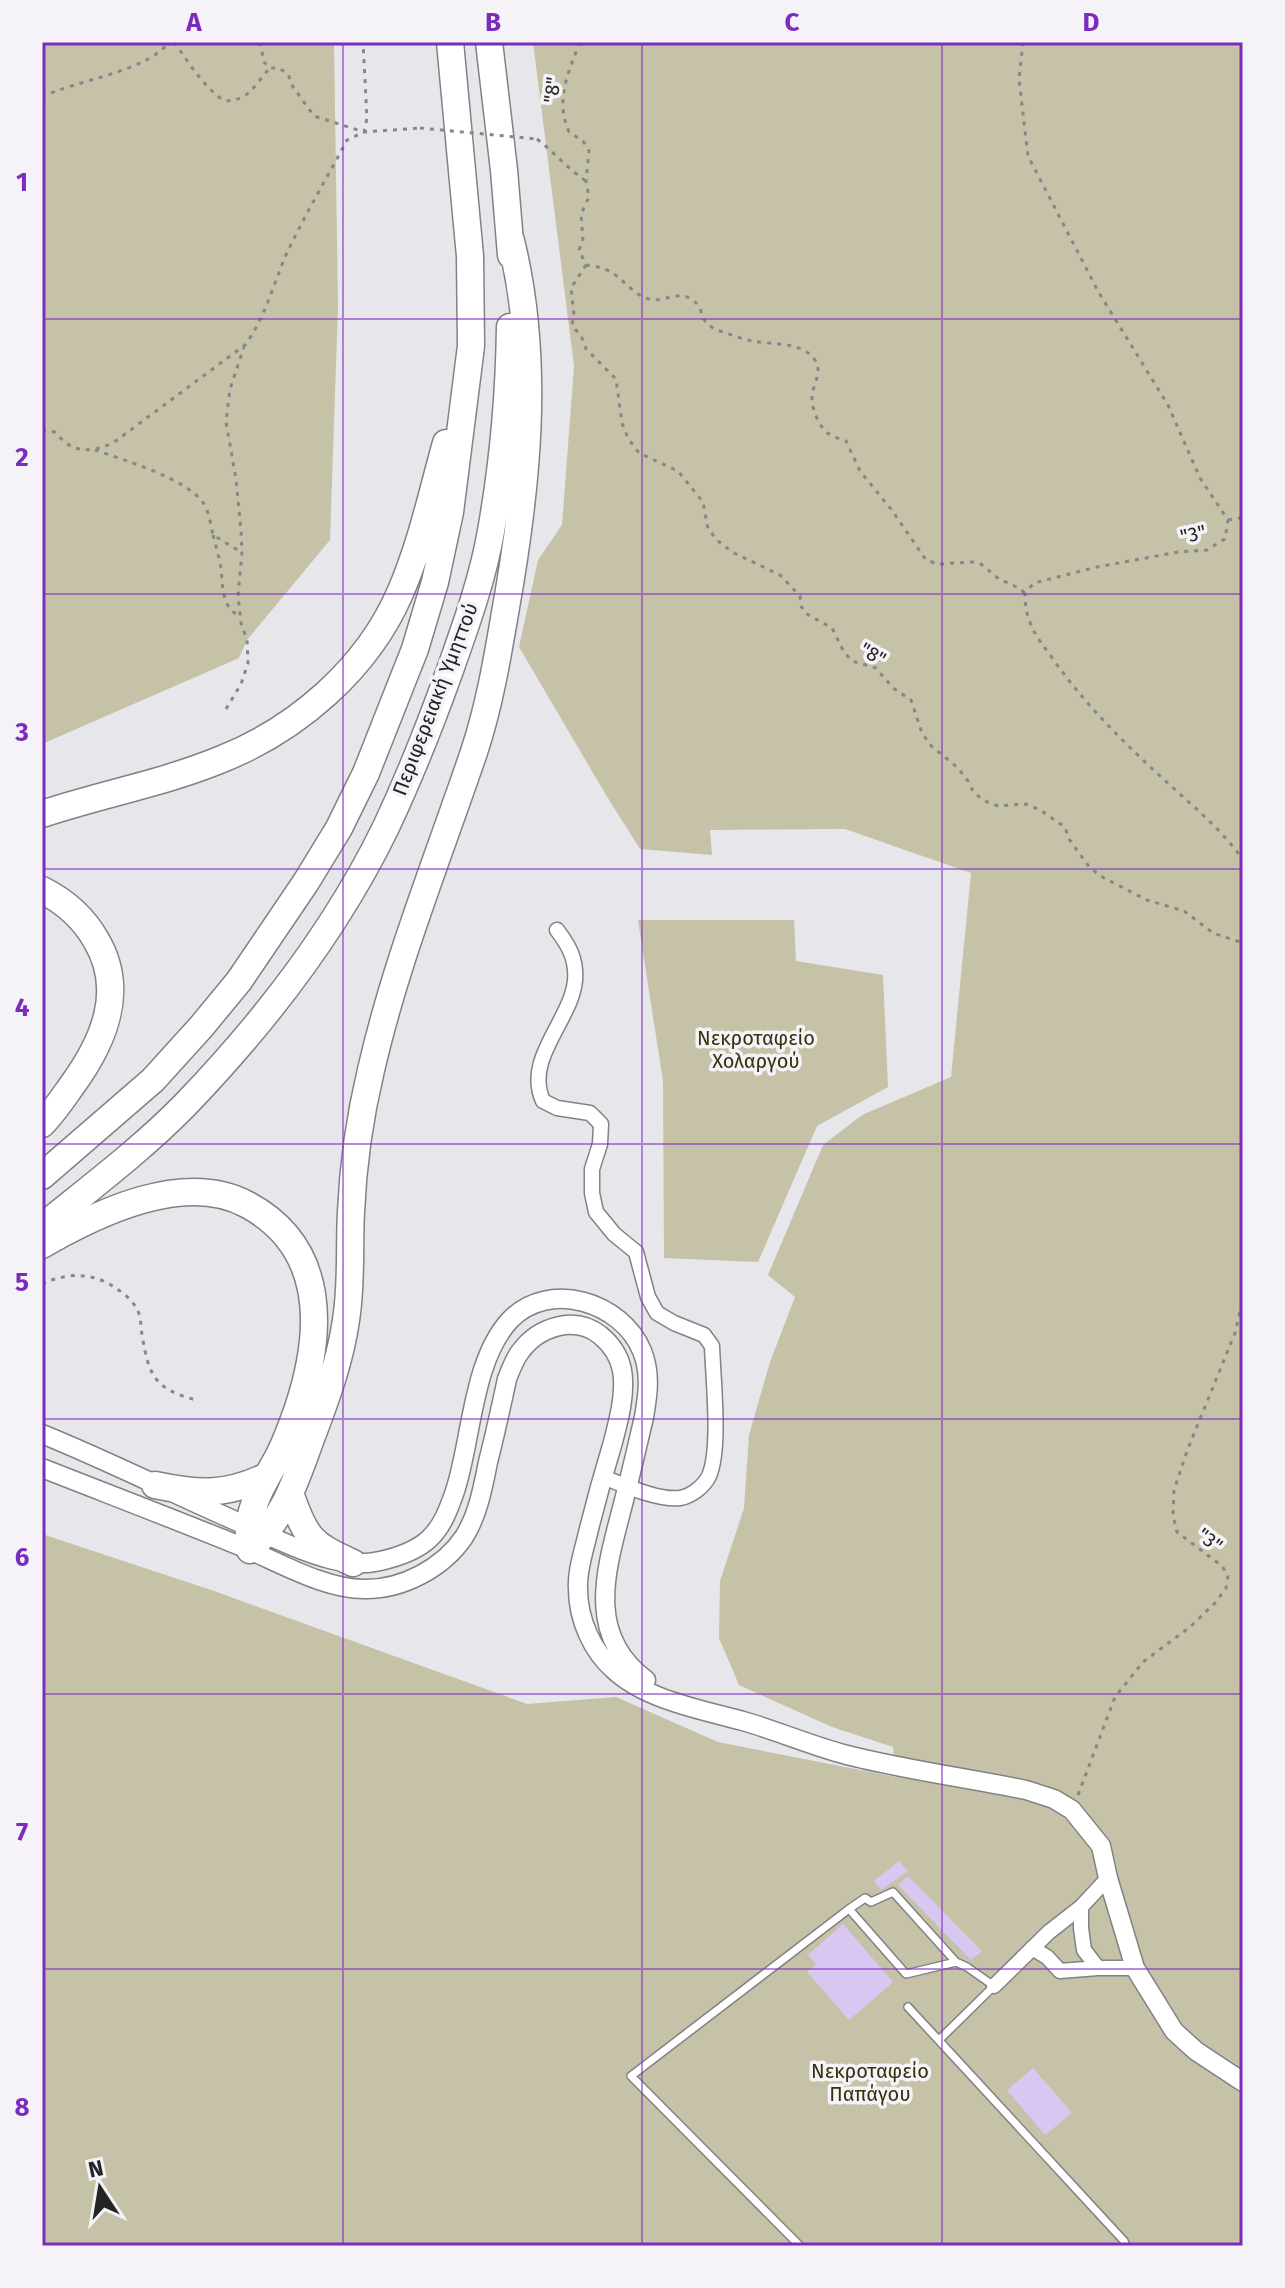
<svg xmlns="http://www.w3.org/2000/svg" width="1285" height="2288" font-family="'Fira Sans',sans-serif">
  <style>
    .green { fill: #c5c2a7 }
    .building { fill: #d8c8f1 }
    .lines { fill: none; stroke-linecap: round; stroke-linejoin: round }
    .service-casing { stroke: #828185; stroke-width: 10 }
    .minor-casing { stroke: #828185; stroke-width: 17 }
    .tertiary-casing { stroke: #828185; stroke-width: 21 }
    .motorway-casing { stroke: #828185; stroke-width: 29 }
    .path { stroke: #878689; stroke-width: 3; stroke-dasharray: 4 6; stroke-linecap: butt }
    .service { stroke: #fff; stroke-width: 7 }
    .minor { stroke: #fff; stroke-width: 14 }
    .tertiary { stroke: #fff; stroke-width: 18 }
    .motorway { stroke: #fff; stroke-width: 26 }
    .path-bridge { stroke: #878689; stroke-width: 3; stroke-dasharray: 4 6; stroke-linecap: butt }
    .grid { fill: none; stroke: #7b2cbf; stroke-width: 2; stroke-opacity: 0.55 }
    .labels { text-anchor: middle; stroke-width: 7; stroke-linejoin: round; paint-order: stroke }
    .street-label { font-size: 20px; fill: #242325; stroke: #f5f3f7 }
    .park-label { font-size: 20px; fill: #35310d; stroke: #f5f3f7 }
    .neatline { fill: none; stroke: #7b2cbf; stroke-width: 3 }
    .grid-label { font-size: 26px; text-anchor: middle; font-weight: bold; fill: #7b2cbf }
  </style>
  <rect width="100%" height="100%" fill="#e7e6ea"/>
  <path class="green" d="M42,42H334L338,307L330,540L247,640L239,658L42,744Z
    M533,42H1243V2246H42V1534L214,1591L527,1704L616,1697L718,1742L896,1777L893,1747L832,1727L739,1685L719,1638L720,1581L744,1508L749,1435L770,1362L795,1297L768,1275L823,1145L862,1115L951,1077L971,873L845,829L710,830L712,855L640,849L606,795L519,647L538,560L562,525L574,366Z
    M638,920H794L796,961L883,975L888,1087L817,1126L758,1262L664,1258L663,1081Z"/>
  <path class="building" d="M899,1861L908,1871L881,1890L874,1881Z
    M908,1876L982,1951L971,1960L898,1885Z
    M843,1924L893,1982L849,2020L807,1972L816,1964L808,1955Z
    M1033,2068L1072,2113L1045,2135L1007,2090Z"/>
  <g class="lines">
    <defs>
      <path id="service" d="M849,1909L906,1974L956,1962
        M908,2007L1124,2241L1126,2246
        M800,2246L631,2076L849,1909L865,1898L871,1902L893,1892L956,1962L967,1967L994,1986L940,2039"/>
      <path id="minor" d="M557,930C566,942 574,954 575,970C580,1014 522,1055 543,1101L557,1108L590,1113L601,1124L600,1144L592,1169V1193L596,1212L614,1234L636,1252L648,1297L657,1313L674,1323L704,1335L712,1346C713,1378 721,1449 709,1476C704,1486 692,1496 680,1498C659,1501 624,1485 603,1477
        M1081,1907V1928L1084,1950L1098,1968
        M1032,1948L1047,1957L1060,1971L1098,1968H1135
        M994,1986L1049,1932L1081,1907L1108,1878"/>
      <path id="tertiary" d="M42,1434C111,1462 178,1496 247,1526C272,1537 299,1551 326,1558C343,1563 363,1565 380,1561C398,1557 416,1551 429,1539C443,1526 449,1508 455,1491C472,1439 472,1361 510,1320C549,1279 622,1302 642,1351C651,1373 648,1394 644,1417C637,1447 630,1478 622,1508C606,1570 585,1635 646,1680
        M42,1468C108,1494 174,1519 240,1546C277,1561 325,1590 366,1589C403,1589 443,1568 464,1537C478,1515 483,1487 488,1462C495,1435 501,1407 507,1379C511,1369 514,1360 520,1352C538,1327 574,1315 600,1335C611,1344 619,1355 622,1370C626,1393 619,1419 613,1442C603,1475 594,1508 586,1541C582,1557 577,1573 578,1589C578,1619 592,1651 614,1670C646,1700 703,1710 743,1721C778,1731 812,1746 847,1755C906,1770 967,1778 1026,1790L1054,1799L1072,1810L1101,1846L1108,1878L1135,1968L1174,2031L1196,2051L1243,2082"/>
      <path id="motorway" d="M489,42L504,170L511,255
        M42,814C102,794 164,783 222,759C297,729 367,669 400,593C421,545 432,493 446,443
        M42,890C66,902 83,917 96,940C126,990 104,1041 73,1084C63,1098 54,1112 42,1124
        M42,1176L153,1080L201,1027L239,981L306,882L339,828L366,773L415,649L435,582L450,512L471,346L470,256L450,42
        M42,1227C90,1188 142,1149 185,1105C263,1024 337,928 386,827C410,776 431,723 450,670C466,625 483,578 491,531C503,464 509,395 510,327
        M42,1245C97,1213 185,1170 248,1205C327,1248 323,1332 298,1408C292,1425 285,1444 277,1459C265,1480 252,1501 249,1526C248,1533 250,1542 250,1550
        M155,1485C198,1494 224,1496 265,1477
        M291,1496C307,1539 311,1544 353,1563
        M250,1550C285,1513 292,1491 309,1444C324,1404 340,1363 346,1320C352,1284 349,1248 351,1212C353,1164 360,1116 371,1070C396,961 438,858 474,752C489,707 497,660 505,613C527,490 541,363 511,241"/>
    </defs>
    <use href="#service" class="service-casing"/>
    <use href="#minor" class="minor-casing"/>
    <use href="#tertiary" class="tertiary-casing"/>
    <use href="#motorway" class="motorway-casing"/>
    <path class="path" d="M174,42C190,64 202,85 224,101C251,100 253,86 270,68
      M260,42L264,62L270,68H279L288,74L293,87L314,116L364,132L420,128
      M580,42C568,73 555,99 569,132L583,141L589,151L586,181L589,197L581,214L583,241L579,250L586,265
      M1023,42L1019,79L1028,156L1099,293L1168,405L1200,478L1228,520L1225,539L1207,550L1178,552L1097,567L1034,583L1025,593C1025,623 1036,636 1053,659C1086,706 1128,747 1170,785C1196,809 1223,831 1243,860
      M42,97C76,80 147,72 169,42
      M537,139C555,153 568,169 586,181
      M586,265L571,288L574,315L572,325L582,338L586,349L616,379L622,423L628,438L639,453L678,471L703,502L708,529L718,541L732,552L780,575L800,596L801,606L805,613L832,628L844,652L852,661L876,668L893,688L911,700L921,730L929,744L958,768L968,781L974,793L985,801L998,806L1026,804L1040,810L1065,827L1069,839L1090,868L1104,878L1147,900L1184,911L1213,933L1243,943
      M586,265C593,266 602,267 609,271C623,278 633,295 649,299C663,303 678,290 691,299C708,309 694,323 723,332C732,335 742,339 752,341C772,345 802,341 815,360C823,372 813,384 812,396C811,407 819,428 829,434C833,437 841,439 846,441L860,471L891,509L926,560L938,564L972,562L981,564L999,579L1021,589L1024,593
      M42,430L55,432C73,454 88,453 113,443L245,345C265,318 273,285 286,255C304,216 327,178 347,140L364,132L367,118L363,42
      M95,450C124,460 188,479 204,504C209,512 211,526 213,535L241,552
      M1228,520L1240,518L1243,520
      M213,535C216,546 219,557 221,568C223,586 221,606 239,616
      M226,709L241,684L248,663L247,640L241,623L238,596L242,552L241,531L236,479L226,422L230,389L244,347
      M42,1284C68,1272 94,1272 117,1289C125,1294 134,1302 138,1311C141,1318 141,1328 142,1335C149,1377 155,1389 196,1400
      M1078,1795L1115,1697L1143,1662L1190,1627L1215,1603L1226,1588L1228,1576L1222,1566L1177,1532L1173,1515L1174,1490L1187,1451L1235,1333L1243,1298"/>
    <use href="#service" class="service"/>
    <use href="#minor" class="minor"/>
    <use href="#tertiary" class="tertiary"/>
    <use href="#motorway" class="motorway"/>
    <path class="path-bridge" d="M420,128L537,139"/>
  </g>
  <path class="grid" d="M343,42V2246M642,42V2246M942,42V2246M42,319H1243M42,594H1243M42,869H1243M42,1144H1243M42,1419H1243M42,1694H1243M42,1969H1243"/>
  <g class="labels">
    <g class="street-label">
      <text transform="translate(552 90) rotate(-83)" y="7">"8"</text>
      <text transform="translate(1193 534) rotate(-13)" y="7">"3"</text>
      <text transform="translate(873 654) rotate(30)" y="7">"8"</text>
      <text transform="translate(435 699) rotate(-69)" y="7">Περιφερειακή Υμηττού</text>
      <text transform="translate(1210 1540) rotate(37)" y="7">"3"</text>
    </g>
    <g class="park-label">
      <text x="756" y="1045">Νεκροταφείο<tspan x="756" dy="23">Χολαργού</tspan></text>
      <text x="870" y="2078">Νεκροταφείο<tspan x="870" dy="23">Παπάγου</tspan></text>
    </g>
  </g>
  <rect width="1285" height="2288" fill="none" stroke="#f5f3f7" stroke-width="88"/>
  <g transform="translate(100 2188) rotate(348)" stroke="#f5f3f7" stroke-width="6" paint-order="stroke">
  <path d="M0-6L14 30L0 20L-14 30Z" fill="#242325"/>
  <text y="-12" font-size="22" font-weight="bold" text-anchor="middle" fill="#242325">N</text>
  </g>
  <rect x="44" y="44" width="1197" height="2200" class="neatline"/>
  <g class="grid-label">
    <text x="194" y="31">A</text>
    <text x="493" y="31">B</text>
    <text x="792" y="31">C</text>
    <text x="1091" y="31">D</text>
    <text x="22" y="191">1</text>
    <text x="22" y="466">2</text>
    <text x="22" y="741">3</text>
    <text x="22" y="1016">4</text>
    <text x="22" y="1291">5</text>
    <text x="22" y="1566">6</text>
    <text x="22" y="1841">7</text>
    <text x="22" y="2116">8</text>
  </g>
</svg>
